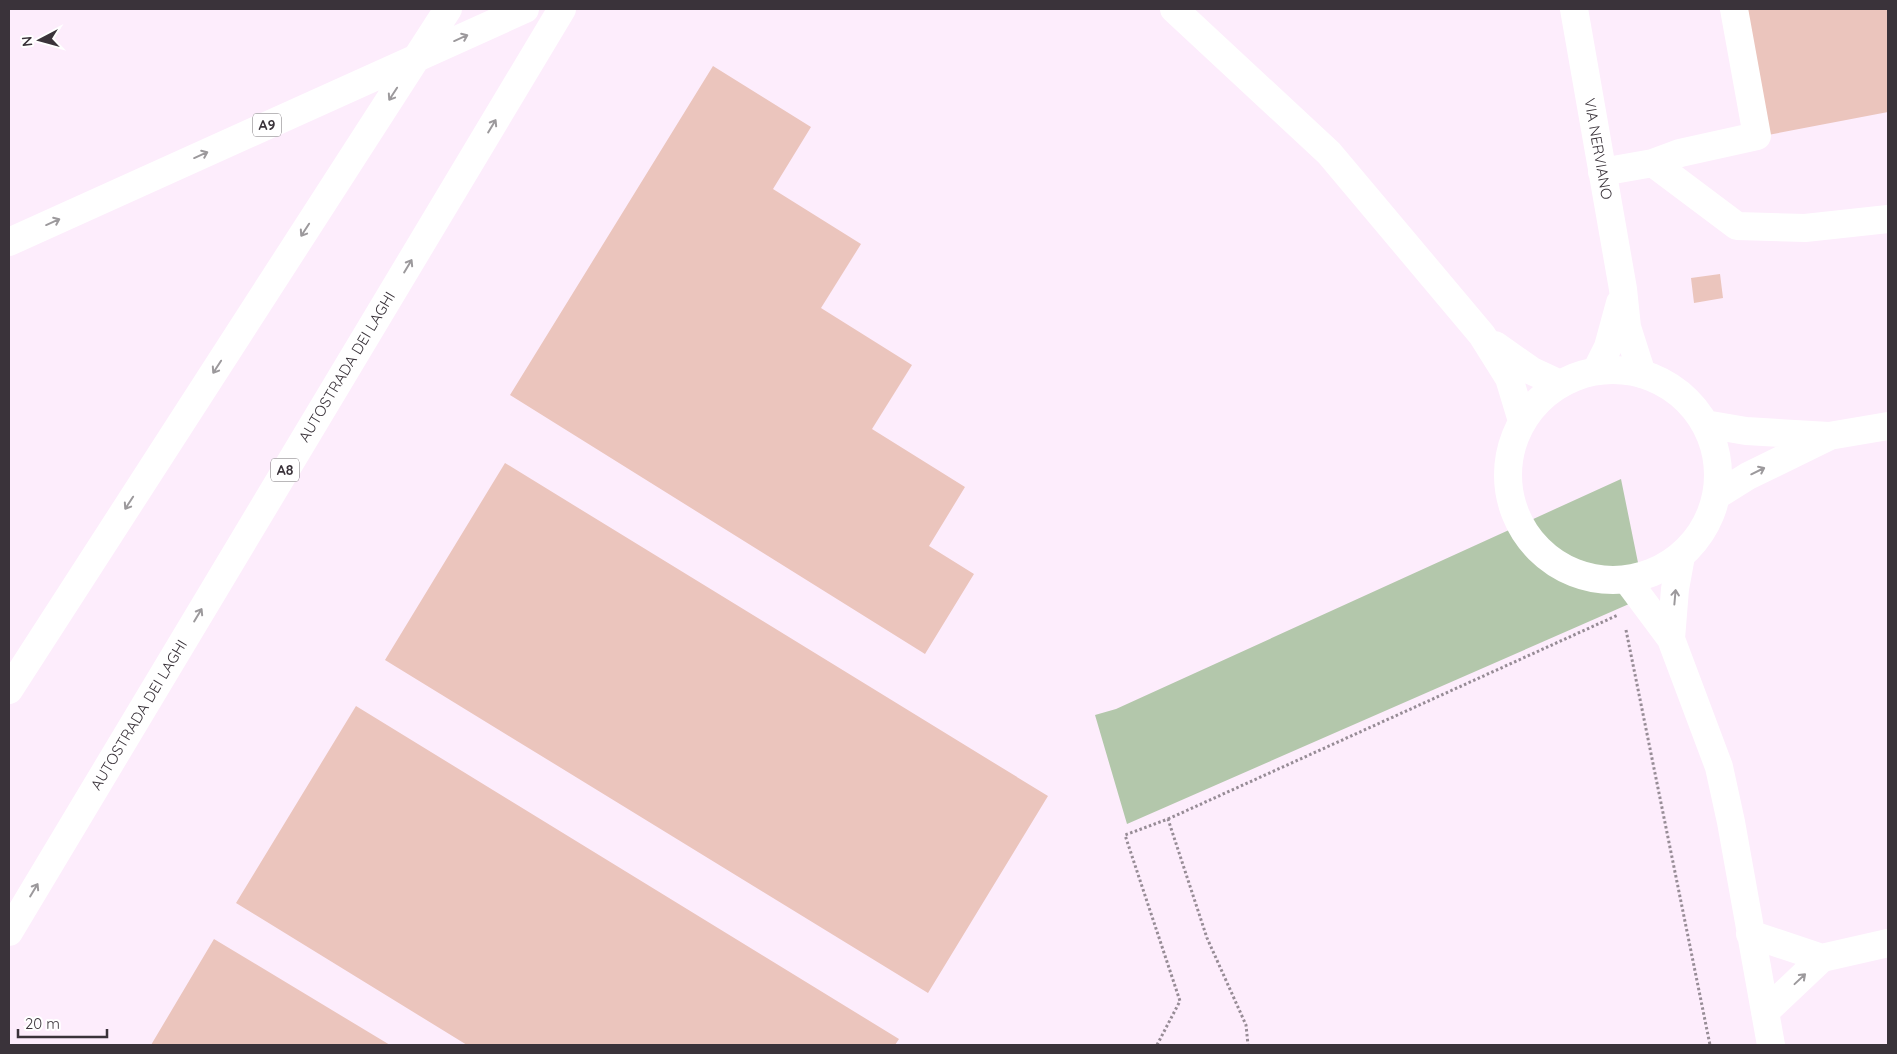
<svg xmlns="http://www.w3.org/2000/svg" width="1897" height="1054" font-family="Quicksand,sans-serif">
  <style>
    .forest { fill: #b3c7ab }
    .building { fill: #ebc5bd }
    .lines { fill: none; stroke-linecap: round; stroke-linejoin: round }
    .path { stroke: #978c96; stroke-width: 3; stroke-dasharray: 2.5 2.5; stroke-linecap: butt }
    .minor { stroke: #fff; stroke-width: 28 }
    .major { stroke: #fff; stroke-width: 28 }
    .highway { stroke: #fff; stroke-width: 28 }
    .oneway { stroke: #9c999c }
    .labels { text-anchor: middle; stroke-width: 5; stroke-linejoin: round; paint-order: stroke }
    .shield { fill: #fff; stroke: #757075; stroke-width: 1 }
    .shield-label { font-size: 14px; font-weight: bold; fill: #3a333a }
    .street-label { font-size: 15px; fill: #3a333a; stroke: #fff }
  </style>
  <rect width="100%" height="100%" fill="#fdedfc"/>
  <path class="forest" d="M1621,479L1645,597L1127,824L1095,715L1116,709Z"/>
  <path class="building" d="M1746,9H1888V112L1768,135Z
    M713,66L811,127L773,189L861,244L821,308L912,365L872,429L965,487L929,546L974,574L925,654L510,395Z
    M1720,274L1723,298L1694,303L1691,278Z
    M505,463L1048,796L928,993L385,660Z
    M356,706L899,1039L895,1045H467L236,903Z
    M214,939L390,1045H151Z"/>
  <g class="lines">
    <path class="path" d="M1626,630L1710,1045
      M1168,819L1618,615
      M1157,1045L1180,1001L1125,835L1168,819L1207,938L1246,1025L1248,1045"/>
    <path class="minor" d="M1574,9L1623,289L1627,327L1642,374
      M1653,163L1680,153L1757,136L1734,9
      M1602,172L1653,163L1737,226L1805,228L1888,219
      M1596,371L1608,347L1620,303
      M1627,580L1671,639L1719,767L1731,822L1771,1045
      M1671,639L1675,589L1681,556
      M1750,934L1822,958L1765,1012
      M1822,958L1888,943"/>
    <path class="major" d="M1174,9L1329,153L1482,335L1509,378L1522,421
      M1495,345L1532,371L1560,384
      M1508 475a105 105 0 1 1 210 0a105 105 0 1 1-210 0Z
      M1705,424L1746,431L1829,436L1888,426
      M1716,496L1748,476L1828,437"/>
    <path class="highway" d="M9,242L525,9
      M9,690L448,9
      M9,932L562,9"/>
  </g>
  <defs><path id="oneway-shaft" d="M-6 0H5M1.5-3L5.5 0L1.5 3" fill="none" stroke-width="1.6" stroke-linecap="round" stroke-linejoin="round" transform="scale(1.25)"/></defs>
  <g class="oneway">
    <use href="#oneway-shaft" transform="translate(461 38) rotate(-24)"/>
    <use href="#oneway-shaft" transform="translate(393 94) rotate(123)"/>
    <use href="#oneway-shaft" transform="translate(492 126) rotate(-59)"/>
    <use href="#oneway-shaft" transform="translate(201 155) rotate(-24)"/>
    <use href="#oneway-shaft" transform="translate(53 222) rotate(-24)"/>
    <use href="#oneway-shaft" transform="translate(305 230) rotate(123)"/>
    <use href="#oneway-shaft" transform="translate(408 266) rotate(-59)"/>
    <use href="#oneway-shaft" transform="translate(217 367) rotate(123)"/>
    <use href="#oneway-shaft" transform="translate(1758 471) rotate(-26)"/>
    <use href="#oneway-shaft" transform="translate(129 503) rotate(123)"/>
    <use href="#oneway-shaft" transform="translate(1675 597) rotate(-85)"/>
    <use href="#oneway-shaft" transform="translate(198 615) rotate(-59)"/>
    <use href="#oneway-shaft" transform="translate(34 890) rotate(-59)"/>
    <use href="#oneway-shaft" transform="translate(1800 979) rotate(-43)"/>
  </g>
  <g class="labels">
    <g class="shield">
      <rect x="253" y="113.5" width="28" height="23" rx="4"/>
      <rect x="271" y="458.5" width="28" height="23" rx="4"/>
    </g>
    <g class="shield-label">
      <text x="267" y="130">A9</text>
      <text x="285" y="475">A8</text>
    </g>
    <g class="street-label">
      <text transform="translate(1598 149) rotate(80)" y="5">VIA NERVIANO</text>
      <text transform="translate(347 367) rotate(-59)" y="5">AUTOSTRADA DEI LAGHI</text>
      <text transform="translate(139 715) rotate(-59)" y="5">AUTOSTRADA DEI LAGHI</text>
    </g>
  </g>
  <rect width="1897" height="1054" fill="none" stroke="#3a333a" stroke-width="20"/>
  <g transform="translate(40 40) rotate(264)" stroke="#ffffff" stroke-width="4" paint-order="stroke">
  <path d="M0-4L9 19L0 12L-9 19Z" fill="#3a333a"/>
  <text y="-8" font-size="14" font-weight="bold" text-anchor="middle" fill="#3a333a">N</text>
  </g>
  <path d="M18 1029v8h89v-8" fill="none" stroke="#3a333a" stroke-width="2.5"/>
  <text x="25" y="1029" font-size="15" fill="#3a333a" stroke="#ffffff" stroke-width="4" paint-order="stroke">20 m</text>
</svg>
